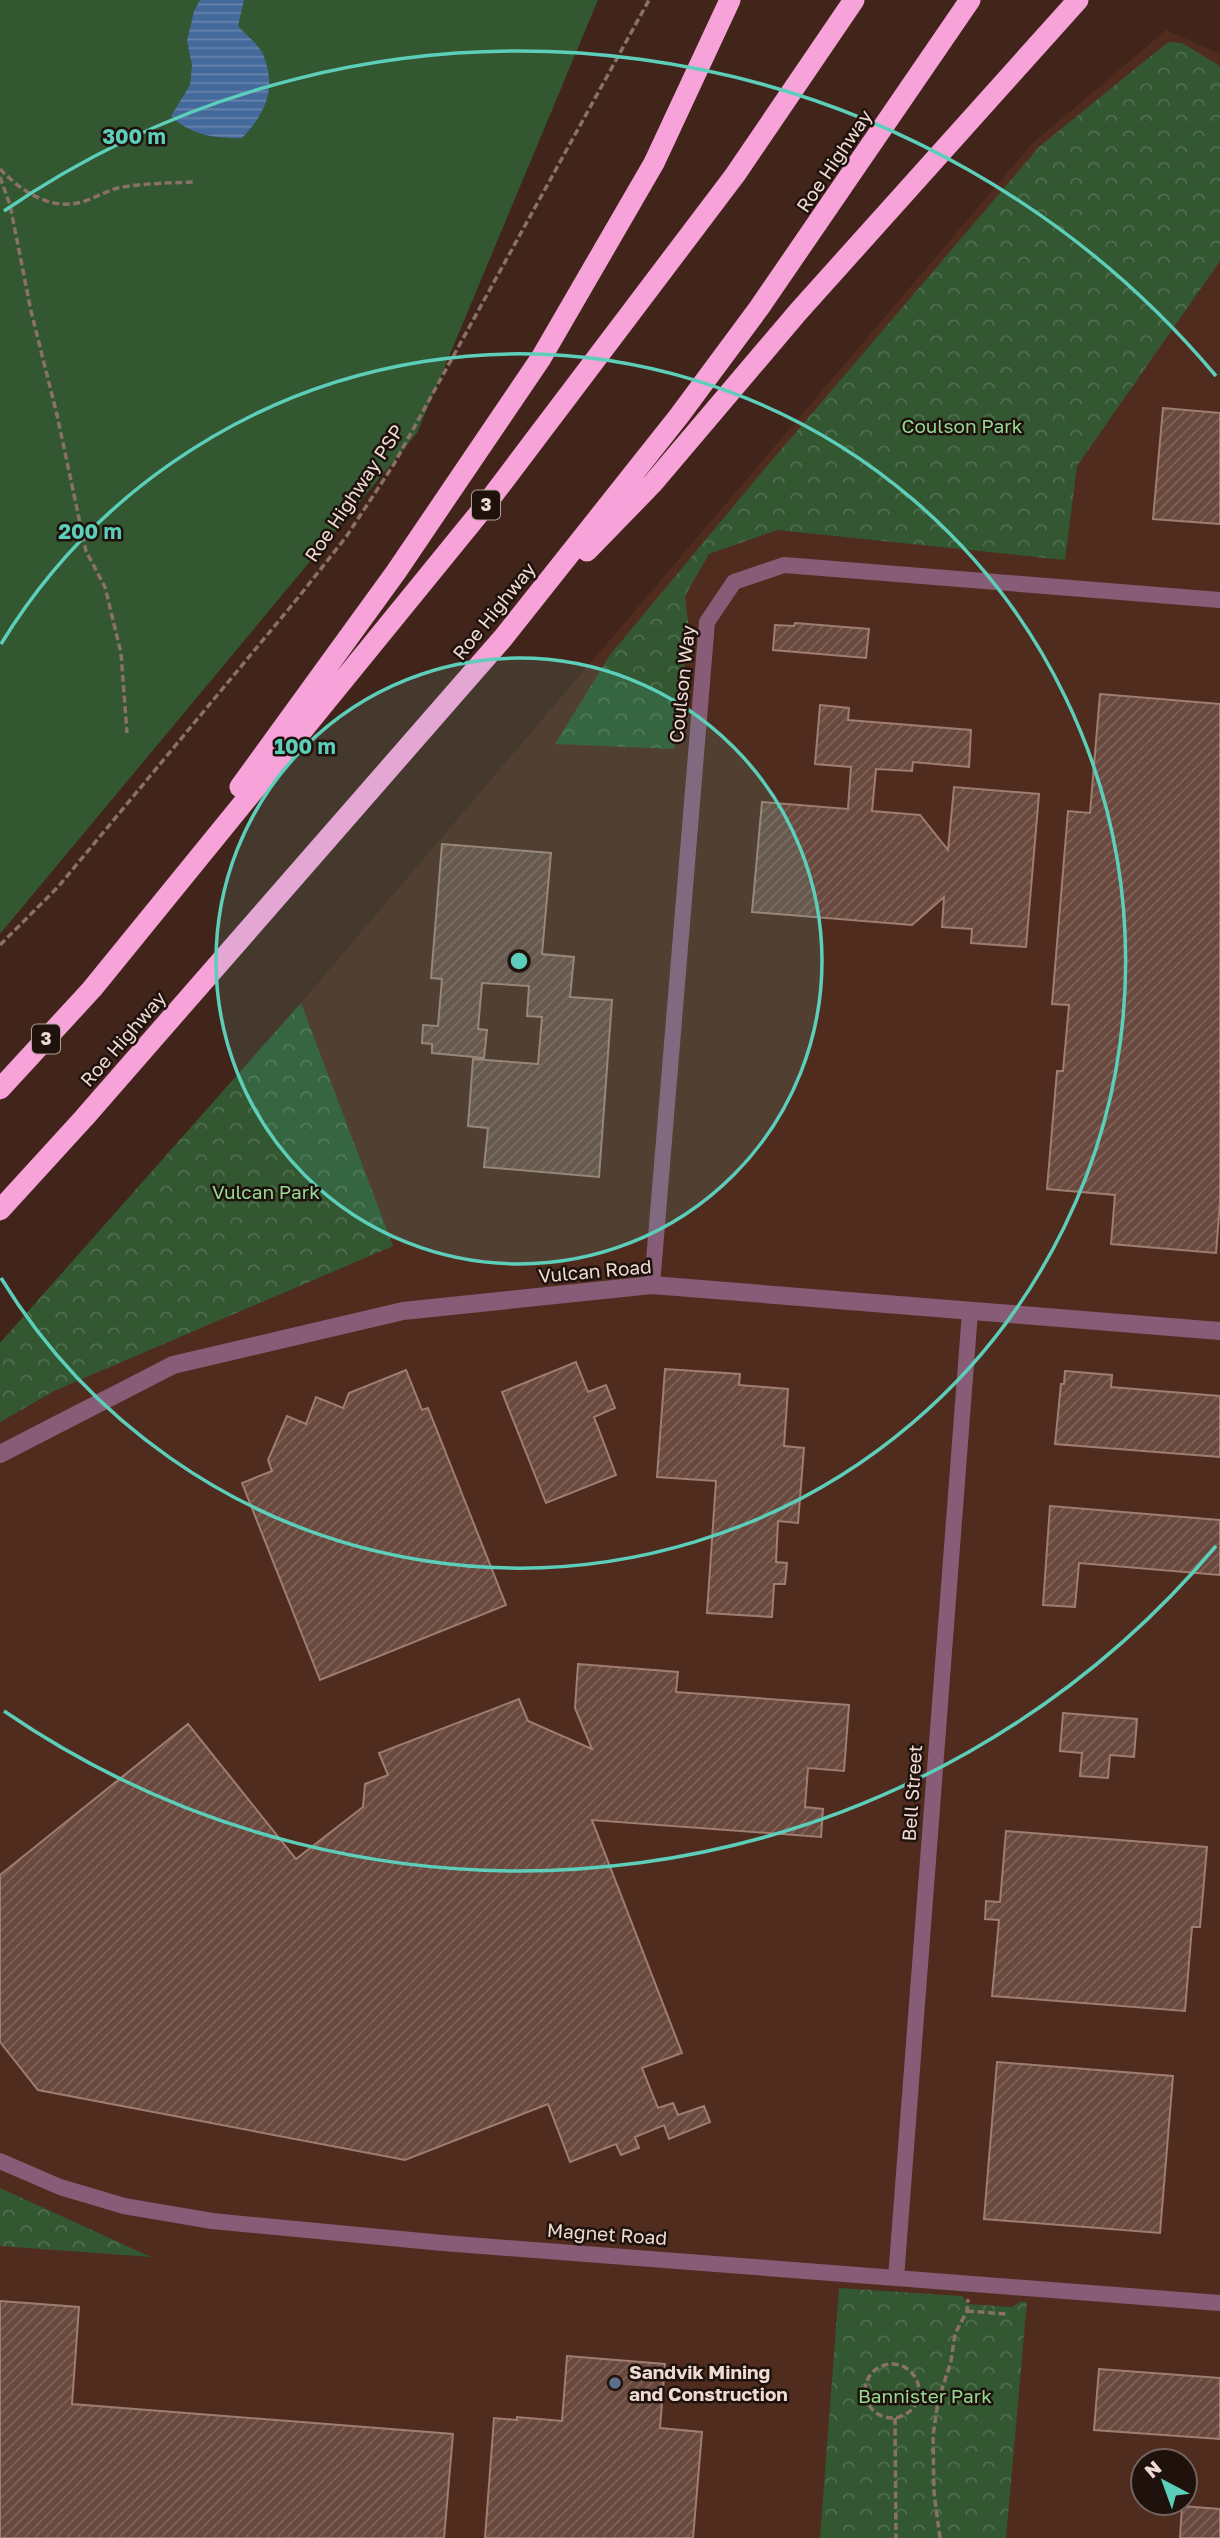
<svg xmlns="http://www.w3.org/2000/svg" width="1220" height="2538" font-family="'Golos Text',sans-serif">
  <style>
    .built { fill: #502c1f; fill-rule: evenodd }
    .green { fill: #325731 }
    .park { fill: url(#park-crowns) }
    .water { fill: url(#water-rules) }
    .building { fill: url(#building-hatch); stroke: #a07d71; stroke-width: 2 }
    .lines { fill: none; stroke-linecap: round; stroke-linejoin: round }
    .path { stroke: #8a7167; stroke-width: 3.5; stroke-dasharray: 7 3.5; stroke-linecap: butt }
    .minor { stroke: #875c77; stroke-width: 16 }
    .tertiary { stroke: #875c77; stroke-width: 18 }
    .motorway { stroke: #f7a2d8; stroke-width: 21 }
    .ring { fill: none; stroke: #5cceba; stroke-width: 3.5 }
    .service-dot { fill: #5c6f8a; stroke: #1f120d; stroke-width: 2.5 }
    .labels { text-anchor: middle; stroke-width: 5; stroke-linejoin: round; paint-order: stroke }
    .shield { fill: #1f120d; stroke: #b19f98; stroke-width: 2 }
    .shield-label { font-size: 18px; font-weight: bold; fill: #efdbd4 }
    .street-label { font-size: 19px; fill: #efdbd4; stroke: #1f120d }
    .park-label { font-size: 19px; fill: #96db94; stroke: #1f120d }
    .poi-label { font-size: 19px; font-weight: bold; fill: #efdbd4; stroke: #1f120d; text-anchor: start }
    .centre { fill: #5cceba; stroke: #1f120d; stroke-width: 3.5 }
    .ring-label { font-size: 21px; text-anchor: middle; font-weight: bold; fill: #5cceba; stroke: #1f120d; stroke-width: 5; stroke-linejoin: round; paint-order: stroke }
  </style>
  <defs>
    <pattern id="park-crowns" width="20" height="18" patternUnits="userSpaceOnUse" patternTransform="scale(1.75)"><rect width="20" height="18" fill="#325731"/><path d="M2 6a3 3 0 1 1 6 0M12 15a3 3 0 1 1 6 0" fill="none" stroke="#506f4e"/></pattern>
    <pattern id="water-rules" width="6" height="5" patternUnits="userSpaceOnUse" patternTransform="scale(1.75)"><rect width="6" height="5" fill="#44699b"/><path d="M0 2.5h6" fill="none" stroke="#6885ac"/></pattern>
    <pattern id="building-hatch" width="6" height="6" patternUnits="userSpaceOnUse" patternTransform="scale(1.75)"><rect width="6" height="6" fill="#69493e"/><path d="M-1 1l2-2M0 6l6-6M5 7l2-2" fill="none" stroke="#7f6359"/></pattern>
  </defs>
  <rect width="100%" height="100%" fill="#42251a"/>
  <path class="built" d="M1166,30L1220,54V2538H0V1343L301,1003L1032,144ZM1143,2461H1185V2503H1143Z"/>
  <path class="green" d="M0,0H598L417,433L0,934Z"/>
  <path class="park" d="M1168,42L1182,43L1220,66V261L1077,466L1065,560L777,530L709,554L685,596L689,630L674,749L555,744L610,655L751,485L1039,147Z
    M301,1003L393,1246L54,1391L0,1422V1343Z
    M0,2188L151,2257L0,2246Z
    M839,2288L962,2296L968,2304L1012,2307L1020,2302H1027L1006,2538H820Z"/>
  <path class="water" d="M200,0H244L238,26C245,34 258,44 263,54C277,88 266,113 242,138C217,139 190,135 171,116L190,85L192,65L187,41L194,11Z"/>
  <path class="building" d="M1163,408L1220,413V524L1153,519Z
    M795,623L869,629L866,658L773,650L775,625L794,626Z
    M1100,694L1220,704V1202L1216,1253L1111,1244L1115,1195L1047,1189L1057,1071H1063L1069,1005L1052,1004L1068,811L1090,813Z
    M820,705L849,708L848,720L971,730L969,767L913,762L912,771L876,769L872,811L920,815L948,850L954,787L1039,794L1026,947L971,943L972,929L942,927L944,897L912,925L752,912L762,802L848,809L851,767L815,764Z
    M442,844L551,853L542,954L574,957L570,997L612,1000L599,1177L484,1167L488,1128L468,1126L473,1059L538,1064L542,1017L527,1016L529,986L482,983L478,1029L487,1030L484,1058L432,1053V1044L422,1043L423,1025L438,1026L442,979L431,978Z
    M576,1362L588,1392L606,1385L615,1408L594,1417L616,1475L546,1503L502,1392Z
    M665,1369L740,1374L739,1385L788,1389L784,1446L804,1448L798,1523L778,1521L776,1562L787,1563L785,1584H774L772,1617L707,1613L716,1481L657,1477Z
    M406,1370L422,1410L428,1408L506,1605L320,1680L242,1483L272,1471L268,1460L287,1416L306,1424L316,1397L343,1408L349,1393Z
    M1065,1371L1112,1375L1111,1387L1220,1396V1457L1055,1444L1061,1384H1064Z
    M1050,1506L1220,1520V1575L1079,1563L1075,1607L1043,1605Z
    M578,1664L678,1672L676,1692L849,1705L844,1771L808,1768L805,1807L823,1809L821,1837L592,1820L682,2053L642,2068L658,2108L673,2103L678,2115L704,2106L710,2122L669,2139L664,2125L635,2137L639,2148L621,2155L616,2144L570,2162L548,2104L405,2160L38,2090L0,2042V1875L188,1724L296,1859L363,1807L365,1784L388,1775L379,1753L519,1699L528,1721L592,1749L575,1708Z
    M1063,1713L1137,1719L1134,1757L1110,1755L1108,1778L1080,1776L1082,1753L1060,1751Z
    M1006,1831L1207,1847L1200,1927H1192L1185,2011L992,1996L999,1920L985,1919L986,1901L1000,1902Z
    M997,2062L1173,2076L1160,2233L984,2219Z
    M0,2301L79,2307L72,2404L453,2434L444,2538H0Z
    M567,2356L665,2364L660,2428L702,2432L693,2538H485L494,2418L517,2420V2417L562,2421Z
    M1099,2369L1220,2378V2439L1094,2430Z
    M1182,2506L1220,2509V2538H1180Z"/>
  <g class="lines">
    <path class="path" d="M0,169C21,191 50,211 82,202C95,198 106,191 118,188C143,183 170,183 195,182
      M0,177L10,205L31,311L57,415L86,551L105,587L121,653L127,733
      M0,945L58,887L297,599L346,537L394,464L649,0
      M967,2311L1006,2314
      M865 2391a27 27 0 1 1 54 0a27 27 0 1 1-54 0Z
      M918,2396L938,2402
      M895,2418L896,2538
      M940,2538L934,2493L933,2435L938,2402L951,2361L955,2334L967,2311L968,2299"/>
    <path class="minor" d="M652,1285L707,622L734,582L784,565L1220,600
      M0,2161L60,2187L124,2206L212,2221L443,2243L1220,2303
      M896,2278L970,1312"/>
    <path class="tertiary" d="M0,1454L173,1365L403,1311L652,1285L1220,1331"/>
    <path class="motorway" d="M587,551L653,483L798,312L1078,0
      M240,787L396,572L541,358L654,163L730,0
      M0,1089L92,989L481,511L735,175L854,0
      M0,1210L84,1118L503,638L679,416L759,308L970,0"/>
  </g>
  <circle cx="519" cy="961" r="303" fill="#5cceba" fill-opacity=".12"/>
  <g class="ring">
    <circle cx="519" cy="961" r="303"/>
    <path d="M1 644A607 607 0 1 1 1 1278"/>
    <path d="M1216 1546A910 910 0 0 1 4 1711M4 211A910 910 0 0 1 1216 376"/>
  </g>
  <circle class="service-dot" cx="615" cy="2383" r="7"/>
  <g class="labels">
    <g class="shield">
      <rect x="472" y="490.5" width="28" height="29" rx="5"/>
      <rect x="32" y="1024.5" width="28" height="29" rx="5"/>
    </g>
    <g class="shield-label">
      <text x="486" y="511">3</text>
      <text x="46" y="1045">3</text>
    </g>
    <g class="street-label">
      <text transform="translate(834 161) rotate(-56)" y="7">Roe Highway</text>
      <text transform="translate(354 493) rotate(-56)" y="7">Roe Highway PSP</text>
      <text transform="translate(494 611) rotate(-51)" y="7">Roe Highway</text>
      <text transform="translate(682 684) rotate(-84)" y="7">Coulson Way</text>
      <text transform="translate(123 1039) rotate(-49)" y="7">Roe Highway</text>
      <text transform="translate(595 1271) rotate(-5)" y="7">Vulcan Road</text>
      <text transform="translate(912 1793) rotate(-86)" y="7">Bell Street</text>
      <text transform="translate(607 2234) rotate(4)" y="7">Magnet Road</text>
    </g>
    <g class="park-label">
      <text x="962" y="433">Coulson Park</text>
      <text x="266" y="1199">Vulcan Park</text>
      <text x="925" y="2403">Bannister Park</text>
    </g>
    <g class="poi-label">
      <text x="629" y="2379">Sandvik Mining<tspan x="629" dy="22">and Construction</tspan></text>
    </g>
  </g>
  <circle cx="519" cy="961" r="10" class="centre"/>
  <g class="ring-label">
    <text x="134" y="144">300 m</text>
    <text x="90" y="539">200 m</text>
    <text x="305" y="754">100 m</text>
  </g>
  <g transform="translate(1164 2482) rotate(319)"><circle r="33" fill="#1f120d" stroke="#72625d" stroke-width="2"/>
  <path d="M0-5L12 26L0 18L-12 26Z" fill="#5cceba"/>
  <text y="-10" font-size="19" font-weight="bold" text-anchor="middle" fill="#efdbd4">N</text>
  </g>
</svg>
